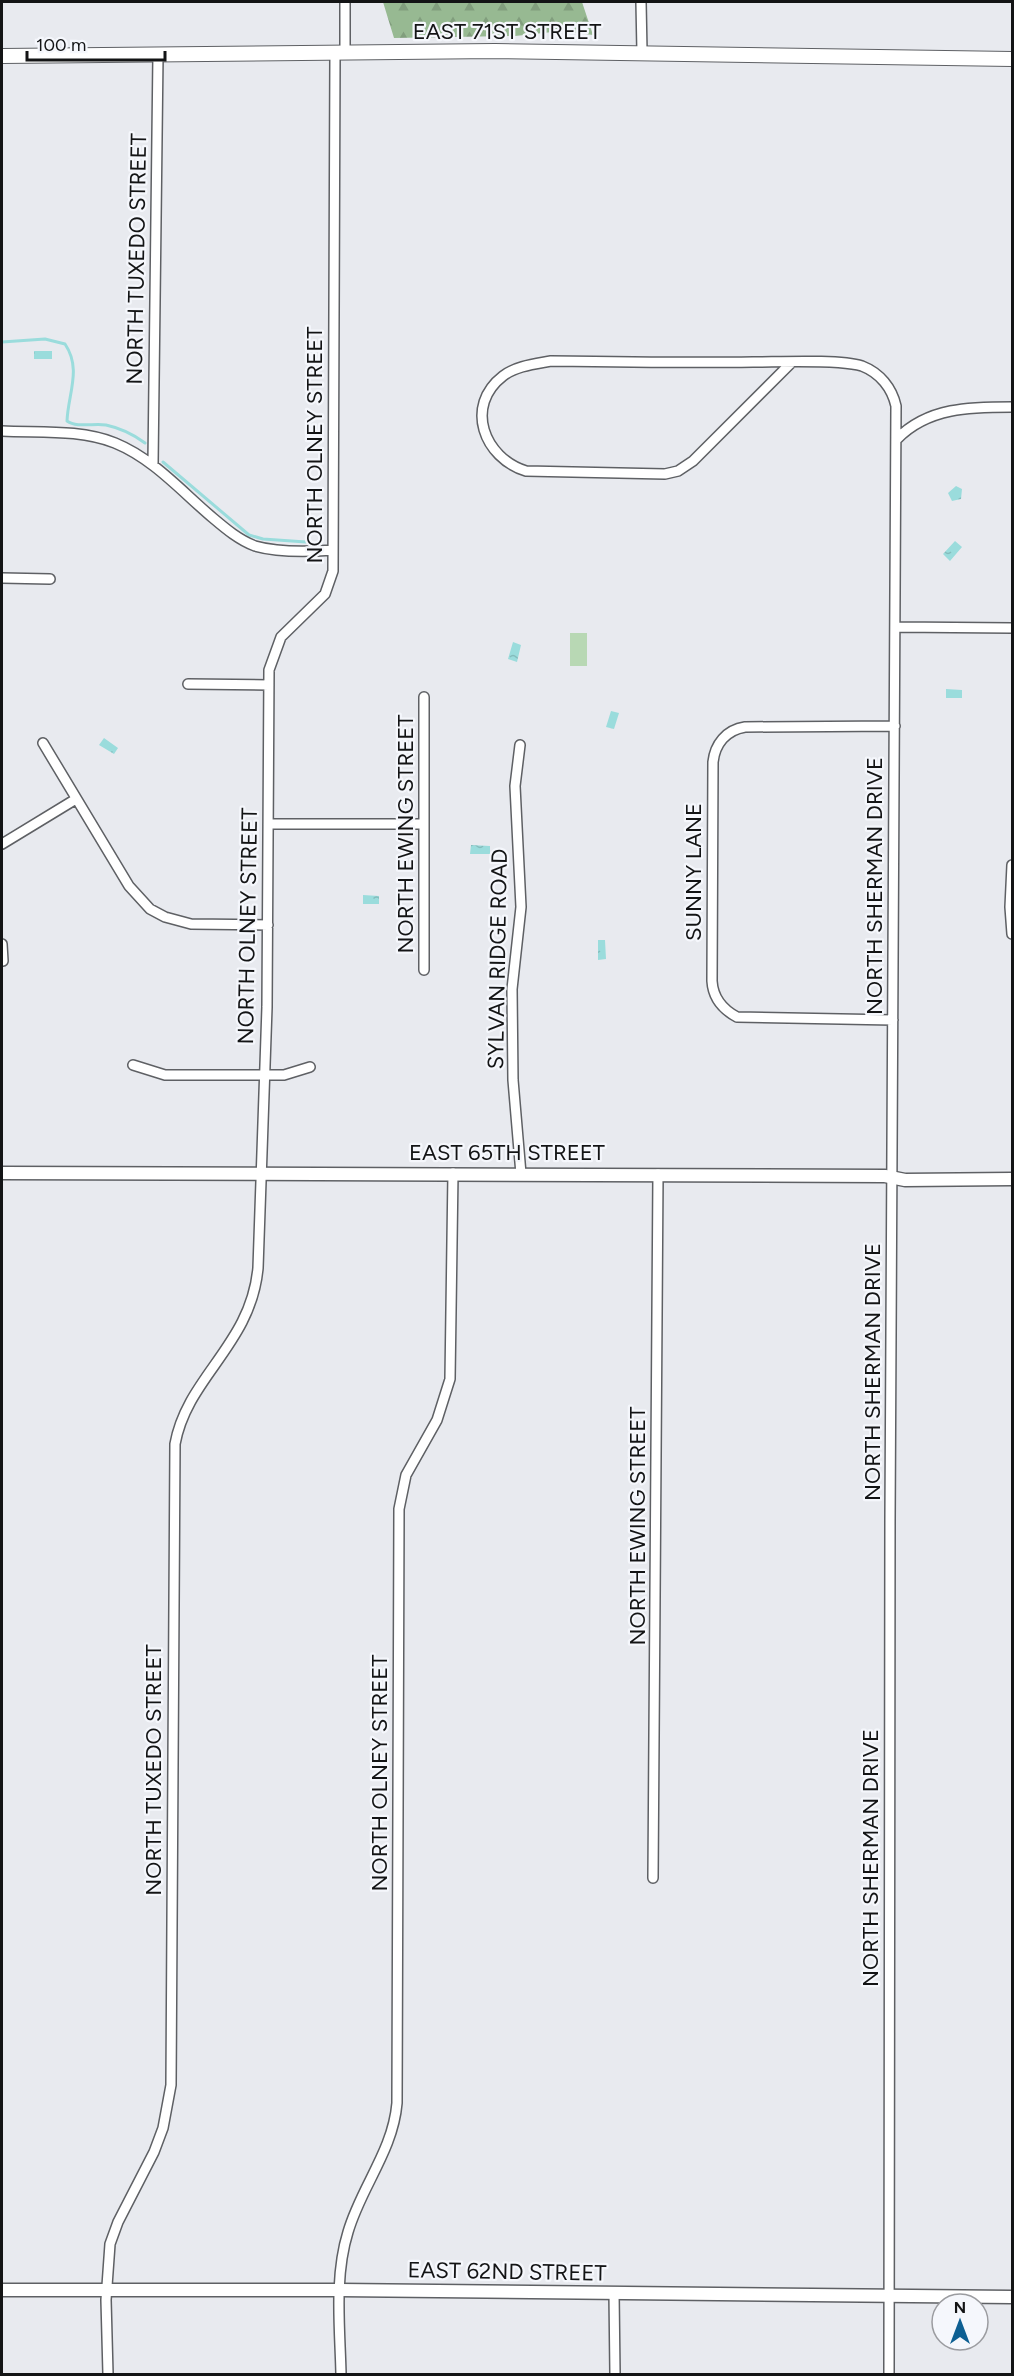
<svg xmlns="http://www.w3.org/2000/svg" width="1014" height="2376" font-family="Figtree,sans-serif">
  <style>
    .forest { fill: url(#forest-firs) }
    .pitch { fill: #b8d8b4 }
    .water { fill: url(#water-ripples) }
    .lines { fill: none; stroke-linecap: round; stroke-linejoin: round }
    .stream { stroke: #9adcdc; stroke-width: 3 }
    .minor-casing { stroke: #5e6064; stroke-width: 12 }
    .tertiary-casing { stroke: #5e6064; stroke-width: 15 }
    .secondary-casing { stroke: #5e6064; stroke-width: 16 }
    .minor { stroke: #fff; stroke-width: 9 }
    .tertiary { stroke: #fff; stroke-width: 12 }
    .secondary { stroke: #fff; stroke-width: 14 }
    .labels { text-anchor: middle; stroke-width: 4.5; stroke-linejoin: round; paint-order: stroke }
    .street-label { font-size: 22px; fill: #131415; stroke: #f5f7fc }
  </style>
  <defs>
    <pattern id="forest-firs" width="22" height="20" patternUnits="userSpaceOnUse" patternTransform="scale(1.5)"><rect width="22" height="20" fill="#97b992"/><path d="M5 1l3.5 6h-7zM16 11l3.5 6h-7z" fill="#819e7d"/></pattern>
    <pattern id="water-ripples" width="26" height="14" patternUnits="userSpaceOnUse" patternTransform="scale(1.5)"><rect width="26" height="14" fill="#9adcdc"/><path d="M2 4q2-2 4 0t4 0M15 11q2-2 4 0t4 0" fill="none" stroke="#84bcbc"/></pattern>
  </defs>
  <rect width="100%" height="100%" fill="#e8eaef"/>
  <path class="forest" d="M383,2H582L593,35L562,31L515,36L394,38Z"/>
  <path class="pitch" d="M570,633H587V666H570Z"/>
  <path class="water" d="M34,351H52V359H34Z
    M956,486L962,489L961,499L952,501L948,493Z
    M955,541L962,547L950,561L943,554Z
    M513,642L521,645L517,662L508,659Z
    M946,689L962,690V698H946Z
    M611,711L619,713L614,729L606,727Z
    M104,738L118,748L114,754L99,745Z
    M471,845L490,846V854H470Z
    M363,895L379,896V904H363Z
    M598,940H605L606,959L598,960Z"/>
  <g class="lines">
    <path class="stream" d="M2,342L45,339L65,344C82,369 68,394 67,421C77,428 94,423 106,425C120,428 133,434 145,443
      M163,462L249,535L263,539L306,542"/>
    <defs>
      <path id="minor" d="M641,2L642,52
        M345,54V2
        M792,362L693,461L678,471L665,474L526,471C484,458 464,406 503,376C516,366 535,364 551,361C618,362 685,363 753,362C778,362 840,359 862,366C880,373 892,388 896,406L890,1519L889,2374
        M2,431C39,433 80,429 115,443C154,459 182,492 213,518C226,529 239,540 255,546C280,553 308,552 333,550
        M897,439C928,407 971,407 1012,407
        M153,464L158,55
        M2,578L50,579
        M895,627L1012,628
        M188,684L269,685
        M424,697V970
        M43,743L129,886L150,909L165,917L191,924L268,925
        M520,745L515,786L521,907L512,989L513,1080L521,1174
        M268,824H423
        M2,844L76,799
        M1012,865L1010,907L1012,934
        M2,944L3,961
        M893,1020L737,1017C722,1009 713,998 712,981L713,762C715,744 726,730 745,727L895,726
        M133,1065L165,1075H284L310,1067
        M653,1878L658,1174
        M614,2293L615,2374
        M108,2374L106,2300L110,2244L118,2222L154,2152L163,2128L171,2085L175,1444C187,1377 251,1345 258,1268L267,1007L269,670L281,637L325,594L333,571L335,54
        M341,2374C340,2328 334,2277 348,2232C361,2187 393,2151 397,2103L399,1509L406,1475L437,1420L450,1379L453,1173"/>
      <path id="tertiary" d="M2,1173L885,1176L905,1180L1012,1179
        M2,2290H340L1012,2297"/>
      <path id="secondary" d="M2,56L495,51L1012,59"/>
    </defs>
    <use href="#minor" class="minor-casing"/>
    <use href="#tertiary" class="tertiary-casing"/>
    <use href="#secondary" class="secondary-casing"/>
    <use href="#minor" class="minor"/>
    <use href="#tertiary" class="tertiary"/>
    <use href="#secondary" class="secondary"/>
  </g>
  <g class="labels">
    <g class="street-label">
      <text x="507" y="39">EAST 71ST STREET</text>
      <text transform="translate(136 259) rotate(-89)" y="8">NORTH TUXEDO STREET</text>
      <text transform="translate(314 445) rotate(-90)" y="8">NORTH OLNEY STREET</text>
      <text transform="translate(405 834) rotate(-90)" y="8">NORTH EWING STREET</text>
      <text transform="translate(693 872) rotate(-90)" y="8">SUNNY LANE</text>
      <text transform="translate(874 886) rotate(-90)" y="8">NORTH SHERMAN DRIVE</text>
      <text transform="translate(247 926) rotate(-89)" y="8">NORTH OLNEY STREET</text>
      <text transform="translate(497 959) rotate(-89)" y="8">SYLVAN RIDGE ROAD</text>
      <text x="507" y="1160">EAST 65TH STREET</text>
      <text transform="translate(872 1372) rotate(-90)" y="8">NORTH SHERMAN DRIVE</text>
      <text transform="translate(637 1526) rotate(-90)" y="8">NORTH EWING STREET</text>
      <text transform="translate(153 1770) rotate(-90)" y="8">NORTH TUXEDO STREET</text>
      <text transform="translate(379 1773) rotate(-90)" y="8">NORTH OLNEY STREET</text>
      <text transform="translate(870 1858) rotate(-90)" y="8">NORTH SHERMAN DRIVE</text>
      <text transform="translate(507 2271) rotate(1)" y="8">EAST 62ND STREET</text>
    </g>
  </g>
  <rect width="1014" height="2376" fill="none" stroke="#131415" stroke-width="6"/>
  <g transform="translate(960 2322)"><circle r="28" fill="#f5f7fc" stroke="#9b9ca0" stroke-width="1.5"/>
  <path d="M0-4.5L10 22L0 15L-10 22Z" fill="#0d5f92"/>
  <text y="-9" font-size="16" font-weight="bold" text-anchor="middle" fill="#131415">N</text>
  </g>
  <path d="M27 51v9h138v-9" fill="none" stroke="#131415" stroke-width="3"/>
  <text x="36" y="51" font-size="18" fill="#131415" stroke="#f5f7fc" stroke-width="4.5" paint-order="stroke">100 m</text>
</svg>
